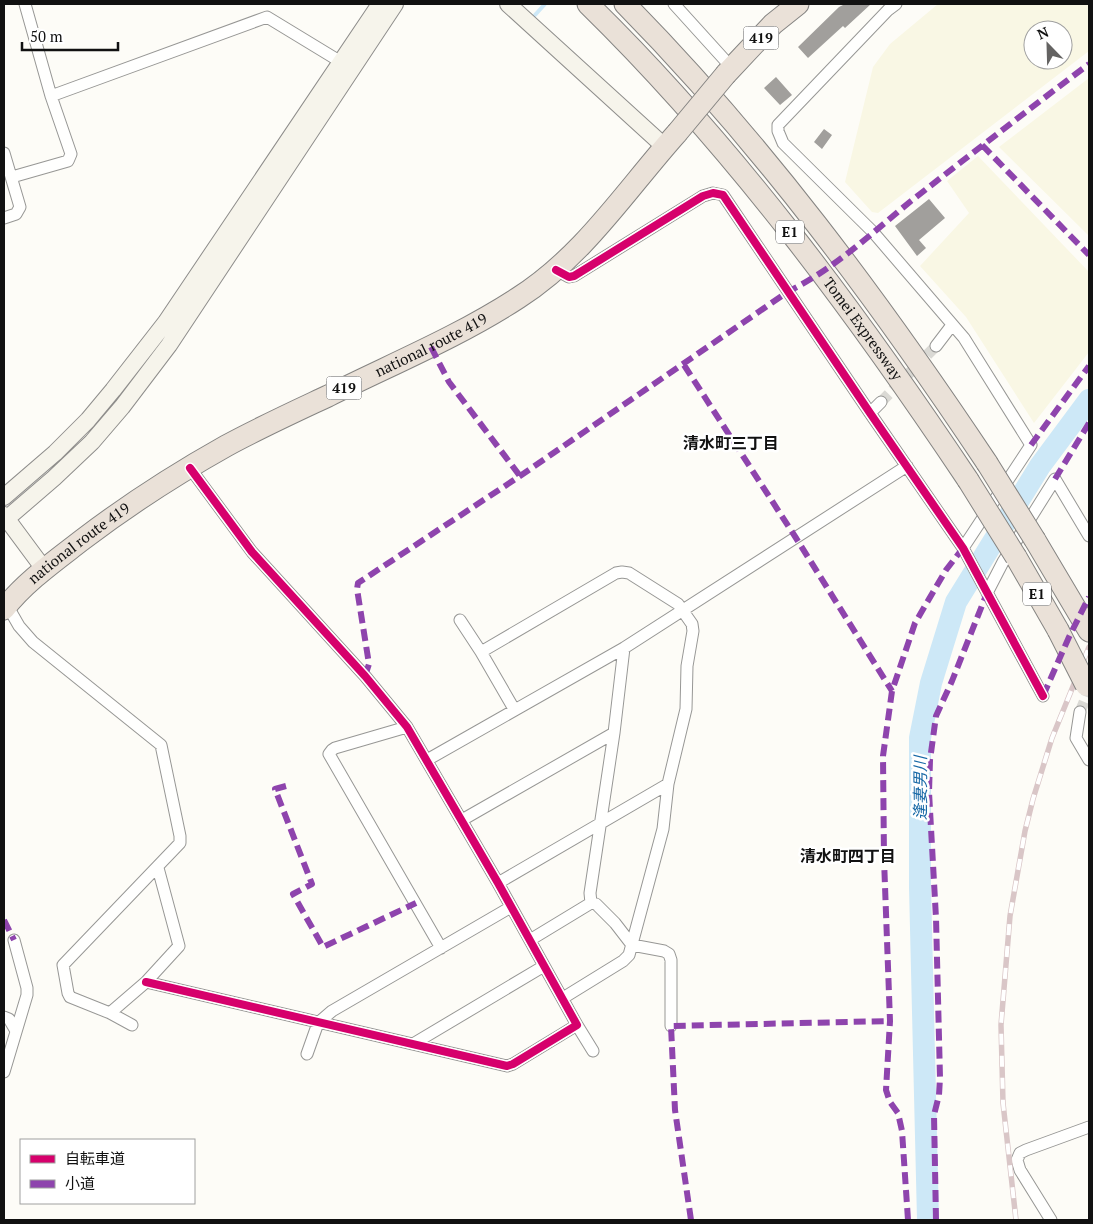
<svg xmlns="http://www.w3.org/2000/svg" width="1093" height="1224" font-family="'PT Serif','Noto Sans JP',serif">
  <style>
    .farmland { fill: #f9f7e4; fill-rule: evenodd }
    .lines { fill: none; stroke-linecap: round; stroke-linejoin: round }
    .stream { stroke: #cde8f7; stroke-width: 4 }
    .river { stroke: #cde8f7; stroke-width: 22 }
    .building { fill: #a19f9c }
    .street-tunnel { stroke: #dad9d4; stroke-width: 11; stroke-dasharray: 11 5.5; stroke-linecap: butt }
    .street-casing { stroke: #979795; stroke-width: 13 }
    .secondary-casing { stroke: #8e8d8b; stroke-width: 18 }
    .highway-casing { stroke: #858482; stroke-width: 23 }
    .street { stroke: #fffffe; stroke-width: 11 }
    .secondary { stroke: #f6f4eb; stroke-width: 16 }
    .highway { stroke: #eae1d8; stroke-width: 21 }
    .rail-casing { stroke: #d9c6c7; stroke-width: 5.5 }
    .rail { stroke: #fff; stroke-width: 4; stroke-dasharray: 11; stroke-linecap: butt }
    .highway-bridge-casing { stroke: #858482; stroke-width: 23; stroke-linecap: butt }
    .highway-bridge { stroke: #eae1d8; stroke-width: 21 }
    .quiet { stroke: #8e44ad; stroke-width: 6; stroke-dasharray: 12 6; stroke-linecap: butt }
    .cycleway-casing { stroke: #fff; stroke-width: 11 }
    .cycleway { stroke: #d6006c; stroke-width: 8 }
    .labels { text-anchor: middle; stroke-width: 5; stroke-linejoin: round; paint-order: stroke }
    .shield { fill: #fff; stroke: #585858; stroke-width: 1 }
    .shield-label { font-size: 14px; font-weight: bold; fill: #111 }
    .street-label { font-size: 15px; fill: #111; stroke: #fff }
    .neighbourhood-label { font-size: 16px; font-weight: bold; fill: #111; stroke: #fff }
    .water-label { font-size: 16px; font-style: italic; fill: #1768a6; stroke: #fff }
  </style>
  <rect width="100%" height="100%" fill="#fdfcf7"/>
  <path class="farmland" d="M938,4H1089V51L878,213L872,212L845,182L873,67L890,44ZM1033,30H1063V60H1033Z
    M1089,78V236L999,147Z
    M978,156L1089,272V352L1034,423L966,317L920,266L969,213L947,181Z"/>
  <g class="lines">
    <path class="stream" d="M535,15L545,4"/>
    <path class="river" d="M928,1220L920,887V738L931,683L956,602L1040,466L1089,400"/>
  </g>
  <path class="building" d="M845,4H871L845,28L843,26L808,58L798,47L839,7Z
    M776,77L792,95L780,105L764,88Z
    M824,129L832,135L822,149L814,142Z
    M929,199L945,218L919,240L926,248L917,256L895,226Z"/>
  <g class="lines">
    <path class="street-tunnel" d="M881,402L936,346
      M1080,712L1089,690"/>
    <defs>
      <path id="street" d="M674,4L732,68
        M896,4L888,10L778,125V131L783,143L873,232L964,338L1031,445L963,548
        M51,96L267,17L341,62
        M4,153L20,207L16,214L4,218
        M12,177L68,161L71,154L51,96L25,4
        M556,270L569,277L574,276L703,196L713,193L723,195L870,413L963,548L1043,696
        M936,346L952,325
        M870,413L881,402
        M987,593L1003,562L1055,479L1089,536
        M7,605L19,626L33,642L161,745L180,836V843L63,965L68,993L70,997L110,1013L146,982L179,946L158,868
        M460,620L481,652L514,709
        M624,648L614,733L590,893L591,903L596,904L615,923L632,945L664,951L669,954L671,960V1026
        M481,652L616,573L622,572L629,573L678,604L692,624L693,631L687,666L686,709L668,784L663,829L629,955L623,961L563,998
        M1080,712L1076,738L1089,760
        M407,727L335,748L332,750L329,754L441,948
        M427,760L624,648L907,466
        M462,820L614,733
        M498,883L668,784
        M530,940L591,903
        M146,982L507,1066L513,1064L577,1025L498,883L407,727L365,676L252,552L190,468
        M110,1013L132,1025
        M4,1017L9,1019L16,1031
        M577,1025L593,1051
        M413,1044L544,966
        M307,1054L318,1023L332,1011L511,907
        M4,1072L27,995V988L14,940
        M1051,1220L1020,1170L1017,1160L1020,1153L1026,1150L1089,1127"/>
      <path id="secondary" d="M508,4L665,147
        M4,497L55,453L88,420L113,390L166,322L380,4
        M4,515L44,569
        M4,521L54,478L92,442L122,407L169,345L395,4"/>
      <g id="highway">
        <path id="s1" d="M588,4C733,146 855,311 968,480"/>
        <path d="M625,4C762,143 879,301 987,463"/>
        <path d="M726,74L773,24L798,4"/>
        <path d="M1035,540L1089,631"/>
        <path d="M1016,557L1058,630"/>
        <path id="s2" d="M4,609C25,582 55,561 82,540C128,505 176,474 226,446C259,428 294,412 328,396C392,364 458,337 518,298C584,256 626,190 677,133"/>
      </g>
    </defs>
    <use href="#street" class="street-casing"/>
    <use href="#secondary" class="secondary-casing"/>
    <use href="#highway" class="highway-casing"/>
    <use href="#street" class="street"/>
    <use href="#secondary" class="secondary"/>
    <use href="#highway" class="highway"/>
    <defs>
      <path id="rail" d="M1016,1220L1003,1103L1001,1025L1010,916L1025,831L1033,799L1052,738L1089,647"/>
    </defs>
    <use href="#rail" class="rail-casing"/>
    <use href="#rail" class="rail"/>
    <defs>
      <path id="highway-bridge" d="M677,133L726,74
        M987,463L1035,540
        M968,480L1016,557
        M1058,630L1086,685"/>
    </defs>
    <use href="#highway-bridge" class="highway-bridge-casing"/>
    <use href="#highway-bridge" class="highway-bridge"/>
    <path class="quiet" d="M982,145L1089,255
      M431,347L449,382L520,476
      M684,365L796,538L892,691
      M1031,445L1089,366
      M1055,479L1089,423
      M365,676L369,664L357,589L358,583L520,476L789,291C834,269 872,233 911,201C970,155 1029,109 1089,64
      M1043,696L1069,637L1089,597
      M286,786L275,789L312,884L293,894L323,947L416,903
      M4,920L14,940
      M691,1220L675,1110L671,1026L890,1021
      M908,1220L902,1131L898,1113L890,1102L886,1090L890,1021L884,859L883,756L892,691L915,623L946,570L963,548
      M936,1220L934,1115L939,1095L940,1078L936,918L929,792L930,760L936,716L952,681L987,593"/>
    <defs>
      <path id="cycleway" d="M556,270L569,277L574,276L703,196L713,193L723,195L870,413L963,548L1043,696
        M146,982L507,1066L513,1064L577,1025L498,883L407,727L365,676L252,552L190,468"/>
    </defs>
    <use href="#cycleway" class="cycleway-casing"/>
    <use href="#cycleway" class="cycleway"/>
  </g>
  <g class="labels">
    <g class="shield">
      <rect x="743.5" y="26.5" width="35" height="23" rx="4"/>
      <rect x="776" y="220.5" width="28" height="23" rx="4"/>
      <rect x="326.5" y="376.5" width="35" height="23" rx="4"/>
      <rect x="1023" y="582.5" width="28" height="23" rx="4"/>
    </g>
    <g class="shield-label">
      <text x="761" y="43">419</text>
      <text x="790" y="237">E1</text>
      <text x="344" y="393">419</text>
      <text x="1037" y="599">E1</text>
    </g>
    <g class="street-label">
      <text dy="5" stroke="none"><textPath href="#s1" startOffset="426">Tomei Expressway</textPath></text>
      <text dy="5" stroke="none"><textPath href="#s2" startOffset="505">national route 419</textPath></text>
      <text dy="5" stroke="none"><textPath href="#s2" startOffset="100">national route 419</textPath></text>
    </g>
    <g class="neighbourhood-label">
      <text x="731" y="449">清水町三丁目</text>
      <text x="848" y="862">清水町四丁目</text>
    </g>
    <g class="water-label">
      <text transform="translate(920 788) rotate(-90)" y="6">逢妻男川</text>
    </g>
  </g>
  <rect width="1093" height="1224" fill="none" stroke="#111111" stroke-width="10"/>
  <rect x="20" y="1139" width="175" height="65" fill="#ffffff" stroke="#a0a0a0"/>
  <rect x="30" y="1155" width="25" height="8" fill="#d6006c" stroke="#a0a0a0"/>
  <text x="65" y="1164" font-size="15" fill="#111111">自転車道</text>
  <rect x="30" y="1180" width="25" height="8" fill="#8e44ad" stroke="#a0a0a0"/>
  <text x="65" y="1189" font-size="15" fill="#111111">小道</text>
  <g transform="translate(1048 45) rotate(337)"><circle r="24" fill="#ffffff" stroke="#a0a0a0"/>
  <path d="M0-4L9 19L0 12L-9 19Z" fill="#646362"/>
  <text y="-8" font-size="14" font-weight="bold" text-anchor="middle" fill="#111111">N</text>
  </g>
  <path d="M22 42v8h96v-8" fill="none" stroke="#111111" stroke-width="2.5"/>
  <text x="30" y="42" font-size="15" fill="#111111" stroke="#ffffff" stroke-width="4" paint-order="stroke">50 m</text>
</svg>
